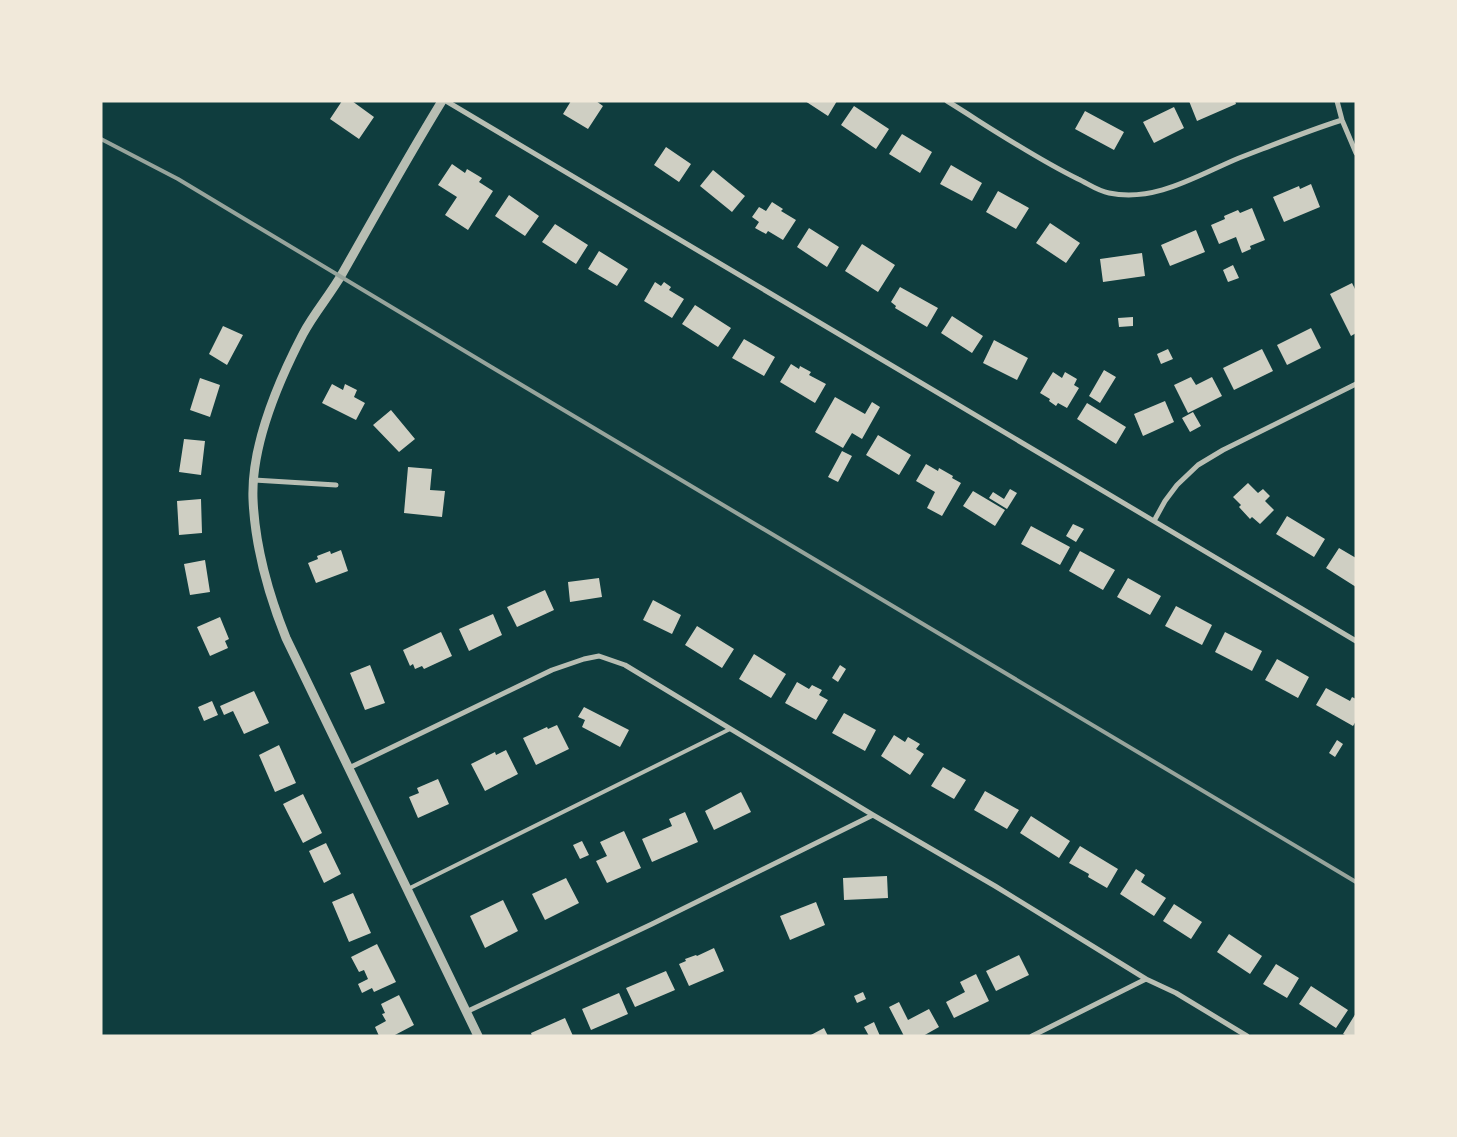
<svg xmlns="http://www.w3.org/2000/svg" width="1457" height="1137" font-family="'Titillium Web',sans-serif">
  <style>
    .building { fill: #cfcfc3 }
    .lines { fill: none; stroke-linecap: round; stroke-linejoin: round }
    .service { stroke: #b8beb3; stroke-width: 4 }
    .minor { stroke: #b8beb3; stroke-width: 5 }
    .tertiary { stroke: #b8beb3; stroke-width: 9 }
    .rail { stroke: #97a49c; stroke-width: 4 }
  </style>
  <rect width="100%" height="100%" fill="#0f3d3e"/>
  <path class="building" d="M342,101H352L374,117L359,139L330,119Z
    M571,101H596L603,106L588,129L563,114Z
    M805,101H837L828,116Z
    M1189,101H1235L1236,104L1197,121Z
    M854,106L889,129L876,149L841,125Z
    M1174,107L1184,128L1154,143L1143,122Z
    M1085,111L1124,132L1114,150L1075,129Z
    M902,134L932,152L920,173L889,154Z
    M666,147L691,164L679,182L654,165Z
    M452,164L465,173L467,169L482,178L479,182L493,191L468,230L445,215L457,197L438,185Z
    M951,165L982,183L972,201L940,184Z
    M713,170L745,196L732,212L700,186Z
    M1311,184L1320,207L1284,222L1273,197L1299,186L1300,189Z
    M998,191L1029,208L1016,229L986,212Z
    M509,195L539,216L525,236L495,216Z
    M772,202L783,209L781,211L796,220L783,240L768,231L766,234L755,228L759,222L752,217L759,207L766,211Z
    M1252,208L1265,240L1250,246L1251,249L1242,253L1236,237L1219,244L1211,225L1225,219L1224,216L1238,210L1240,213Z
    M1050,223L1080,243L1066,263L1036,243Z
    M555,224L588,245L576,264L542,242Z
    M809,228L839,247L827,267L797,247Z
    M1196,230L1205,252L1170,266L1161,245Z
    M862,244L895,265L878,292L845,271Z
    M599,251L628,269L617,286L588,269Z
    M1142,253L1145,276L1103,282L1100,259Z
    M1233,265L1239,278L1228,282L1223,270Z
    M655,282L661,286L664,282L671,287L669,290L684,299L672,318L644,301Z
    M1352,283L1356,291V333L1351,336L1330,294Z
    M900,287L938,308L927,327L895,308L896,306L891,302Z
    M695,305L731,328L718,347L682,324Z
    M952,316L983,336L972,353L941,333Z
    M1133,317V326L1119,327L1118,318Z
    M223,326L243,335L227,365L209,354Z
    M1311,328L1321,348L1287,365L1277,345Z
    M744,339L775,357L764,376L732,358Z
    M994,340L1028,358L1017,380L983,363Z
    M1168,349L1173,359L1161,364L1157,354Z
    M1262,349L1273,371L1234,390L1223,368Z
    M791,364L799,369L800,366L811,372L809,375L826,384L815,403L780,382Z
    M1104,370L1116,377L1100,403L1089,396Z
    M1053,372L1062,378L1065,372L1077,379L1074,385L1079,388L1067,408L1058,403L1056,406L1049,401L1050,399L1040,393Z
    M1191,377L1196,385L1212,377L1222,396L1188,413L1174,385Z
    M200,378L220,385L210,417L190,410Z
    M332,384L343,390L345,384L357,390L354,397L365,403L356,420L322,403Z
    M835,397L865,414L872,402L880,407L862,439L852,433L843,448L815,432Z
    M1165,401L1174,422L1143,436L1134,414Z
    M1087,403L1126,427L1116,444L1077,419Z
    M391,410L415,439L399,452L373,425Z
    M1193,412L1201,426L1190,432L1182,418Z
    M878,435L911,455L899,475L866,455Z
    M184,439L205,441L201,475L179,472Z
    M842,451L852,456L838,482L828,477Z
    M926,464L938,471L939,468L953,476L952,478L961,483L942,516L927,508L935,492L916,481Z
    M408,467L432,469L430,490L445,491L442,517L404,513Z
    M1248,483L1258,493L1263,489L1270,496L1265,501L1274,510L1260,524L1252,517L1250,519L1239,507L1241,505L1233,497Z
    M1010,489L1017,493L1007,509L989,498L993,492L1004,499Z
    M973,491L1005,510L995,526L963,506Z
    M201,499L202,533L179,535L177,501Z
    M1287,516L1325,539L1314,557L1276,534Z
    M1073,524L1084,529L1076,542L1066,536Z
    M1031,526L1070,547L1060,565L1021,544Z
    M1339,548L1356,558V587L1326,568Z
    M341,550L348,571L316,583L308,563L318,559L317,556L330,551L331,554Z
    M1080,551L1115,570L1103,590L1069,571Z
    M205,560L210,592L190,595L184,564Z
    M599,578L602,597L570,602L568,582Z
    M1128,578L1161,596L1150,615L1117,597Z
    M545,590L554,610L517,627L507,607Z
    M653,600L681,615L672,634L643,620Z
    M1176,606L1212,625L1202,645L1165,626Z
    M493,614L502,635L469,651L459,629Z
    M220,617L229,639L225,641L228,648L210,656L197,627Z
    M697,626L734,649L722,668L685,645Z
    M441,632L452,656L424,669L422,666L415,669L413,664L410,666L403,650Z
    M1225,632L1262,651L1252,671L1215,652Z
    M754,654L786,674L771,698L739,679Z
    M1277,659L1309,677L1298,698L1265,680Z
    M370,665L385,703L365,710L350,673Z
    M840,665L846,669L838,682L832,678Z
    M797,682L809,689L812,685L822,690L819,695L828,700L816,720L785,703Z
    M1326,688L1350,701L1352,697L1356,699V721L1353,726L1316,705Z
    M254,691L269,723L244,734L233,711L224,715L220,706Z
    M212,701L218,715L204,721L198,707Z
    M584,707L629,730L620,747L582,727L585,720L578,717Z
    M844,713L876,730L865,751L832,733Z
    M557,725L569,749L536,765L523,738L547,727L548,729Z
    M894,735L905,742L908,737L920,744L916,749L924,754L910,775L881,756Z
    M1337,740L1343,744L1335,757L1329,753Z
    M279,745L296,783L275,792L259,755Z
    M506,750L518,774L485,791L471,764L495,752L496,755Z
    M943,767L966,780L954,799L931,786Z
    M438,779L449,804L418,818L409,797L419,793L417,788Z
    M985,791L1019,810L1007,829L974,810Z
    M741,792L751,812L714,830L705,811Z
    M303,794L322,833L303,843L283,804Z
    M685,812L698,842L652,862L642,839L672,826L669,819Z
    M1031,816L1070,841L1059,858L1020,833Z
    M624,831L641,868L607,883L596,861L607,856L600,842Z
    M582,841L589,855L580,859L573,845Z
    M326,843L341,874L324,883L309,851Z
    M1080,846L1118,869L1107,888L1088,877L1089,874L1069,863Z
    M1136,869L1145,875L1141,882L1166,898L1154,916L1120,894Z
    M887,876L888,898L844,900L843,878Z
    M566,878L579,903L545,920L532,894Z
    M353,893L371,933L349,942L332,902Z
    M503,900L518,931L485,948L470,916Z
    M816,902L825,925L790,940L780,916Z
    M1174,904L1202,922L1191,939L1163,921Z
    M1229,934L1262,956L1250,974L1217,952Z
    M377,944L396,982L374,992L372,988L362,993L358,984L368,979L364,970L359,972L351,957Z
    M714,948L724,971L689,986L679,964L686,961L685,959L696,955L697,956Z
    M1019,955L1029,975L996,991L986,971Z
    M1276,964L1299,978L1287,998L1263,984Z
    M666,971L675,990L635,1007L626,988Z
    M976,974L989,1001L954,1018L946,1002L965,992L960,982Z
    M1311,986L1348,1010L1336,1028L1299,1004Z
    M863,992L866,999L857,1003L854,996Z
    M619,993L628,1014L591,1030L582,1009Z
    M399,995L414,1025L393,1036H379L375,1027L386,1021L382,1014L385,1013L381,1004Z
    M899,1002L908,1020L929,1009L939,1027L923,1036H904L889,1007Z
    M1356,1013V1036H1347L1343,1034Z
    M565,1018L573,1036H532L531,1033Z
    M874,1022L880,1036H869L864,1027Z
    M824,1028L828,1036H809Z"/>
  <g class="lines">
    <path class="service" d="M408,889L730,729"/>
    <path class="minor" d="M446,101L1356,641
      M947,101C989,127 1033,157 1078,179C1087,183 1098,191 1109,193C1155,203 1198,175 1239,158C1273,145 1307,131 1342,120
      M1337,101L1342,120L1356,153
      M254,480L336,485
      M1154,521L1165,501L1177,485L1198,465L1223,450L1356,384
      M349,768L552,670L584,659L599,656L625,665L873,815L995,886L1146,979L1176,993L1247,1036
      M466,1012L652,924L873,815
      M1032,1036L1146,979"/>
    <path class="tertiary" d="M442,101C407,158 375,216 342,274C330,295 314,313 303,334C278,382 251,445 253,499C255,548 268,593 286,638L478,1036"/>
    <path class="rail" d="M101,139L178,179L488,365L1356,882"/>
  </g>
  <rect width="1457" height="1137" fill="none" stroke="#f1e9da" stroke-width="205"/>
</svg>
